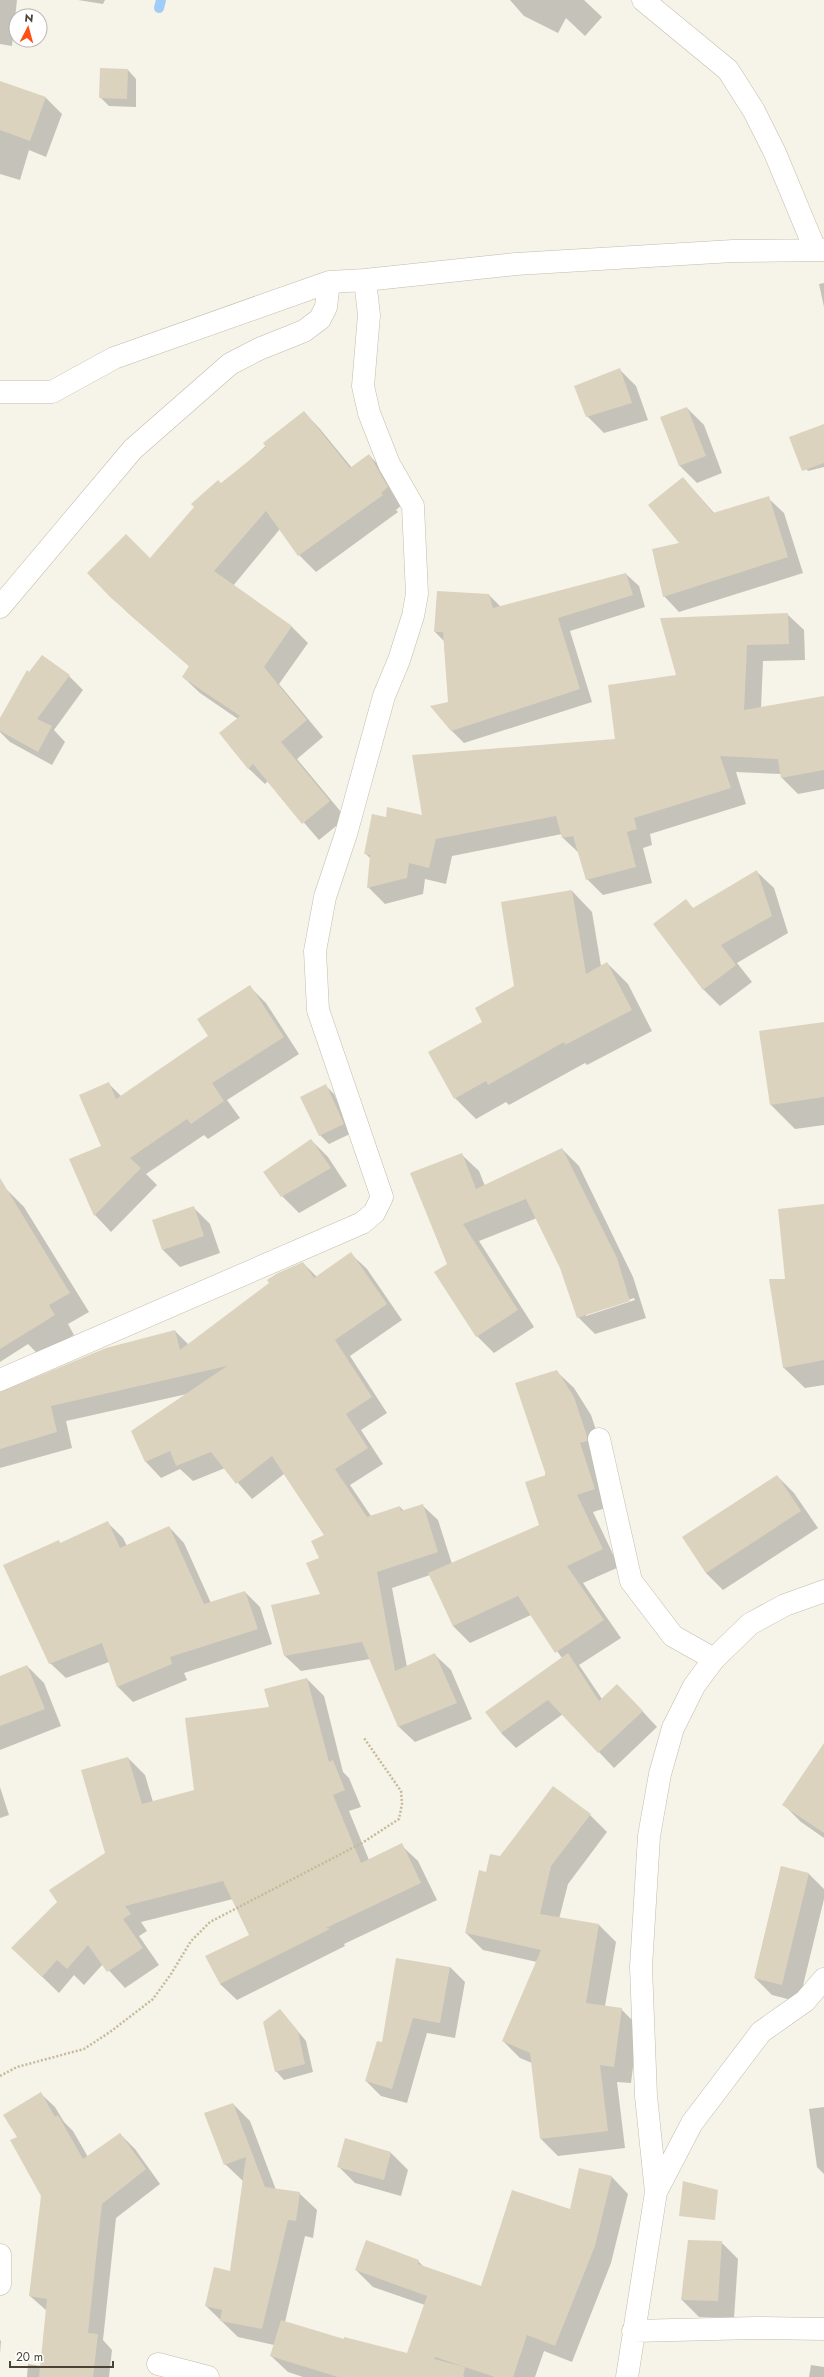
<svg xmlns="http://www.w3.org/2000/svg" width="824" height="2377" font-family="Jost,sans-serif">
  <style>
    .shadow { fill: #0003; fill-rule: evenodd }
    .lines { fill: none; stroke-linecap: round; stroke-linejoin: round }
    .stream { stroke: #9fccf9; stroke-width: 10 }
    .building { fill: #dcd3bf }
    .minor-casing { stroke: #c3bcaa; stroke-width: 23 }
    .path { stroke: #c6ba99; stroke-width: 2.5; stroke-dasharray: 2 2; stroke-linecap: butt }
    .minor { stroke: #fff; stroke-width: 22 }
  </style>
  <rect width="100%" height="100%" fill="#f6f3e8"/>
  <path class="shadow" d="M0,0H17L12,46L0,44Z
    M78,0H105L103,4Z
    M510,0H584L602,17L585,36L566,18L558,33L524,16Z
    M128,70L136,79V107L109,106L100,97Z
    M0,82L46,98L62,114L46,157L29,150L20,180L0,174Z
    M824,283V307L819,284Z
    M619,369L636,386L648,420L604,433L587,416Z
    M687,408L704,425L722,473L697,483L680,466L661,418Z
    M304,412L320,429L352,468L369,455L385,472L403,504L396,510L398,512L316,572L299,555L280,529L233,586L292,627L308,643L279,684L323,737L297,759L346,818L319,840L268,781L265,784L248,768L238,719L200,693L183,677L190,667L128,613L88,573L150,559L222,485Z
    M824,425V467L808,471L800,462Z
    M683,478L715,514L768,498L784,513L803,573L679,612L664,596L681,544Z
    M626,574L639,586L645,607L570,631L592,702L464,743L451,730L444,641L435,632L489,595L501,607Z
    M787,614L804,630L805,660L763,661L761,708L824,697V789L798,794L782,778V774L736,772L746,804L650,834L652,845L643,848L652,883L603,895L587,879L580,854L563,838L562,834L452,856L446,884L425,879L423,894L385,904L368,887L371,859L365,853L387,818L423,816L616,740L678,675Z
    M29,673L69,676L83,690L54,730L65,742L52,765L10,742L0,732V720Z
    M757,872L774,888L788,933L737,963L752,982L720,1006L703,989L686,901L694,909Z
    M572,891L592,912L601,966L607,963L628,984L652,1031L587,1065L585,1063L509,1105L506,1102L476,1119L455,1098L484,1022L515,987Z
    M250,987L266,1003L299,1054L227,1100L240,1118L208,1139L204,1135L146,1174L157,1185L111,1232L95,1215L70,1160L102,1146L109,1084L122,1097L209,1036Z
    M824,1023V1125L795,1129L771,1105Z
    M325,1085L334,1094L352,1133L329,1144L320,1135Z
    M311,1140L328,1157L347,1186L299,1213L282,1196Z
    M562,1149L579,1166L633,1277L646,1318L595,1334L578,1317L561,1267L537,1218L479,1241L534,1327L494,1353L477,1336L448,1264L461,1154L479,1171L485,1186ZM634,1298L635,1300L586,1316V1314Z
    M5,1188L24,1207L89,1312L68,1324L74,1335L40,1356L28,1344L0,1362V1190Z
    M824,1205V1385L805,1388L784,1368L786,1280Z
    M193,1207L210,1224L220,1253L180,1267L163,1250Z
    M351,1254L367,1269L402,1320L350,1356L387,1413L361,1430L383,1464L350,1485L371,1516L400,1507L404,1511L422,1505L438,1520L452,1564L540,1526L556,1371L574,1388L591,1415L604,1454L612,1506L593,1512L619,1567L583,1583L621,1638L579,1665L602,1699L632,1700L657,1727L614,1768L563,1714L516,1748L501,1733L562,1658L531,1615L470,1643L453,1626L430,1575L392,1588L407,1667L435,1655L451,1670L472,1719L415,1742L399,1727L370,1659L301,1671L285,1656L321,1594L320,1558L325,1536L284,1474L252,1499L225,1468L193,1481L180,1469L161,1478L146,1462L132,1432L187,1394L66,1421L72,1448L0,1468V1393L175,1331L189,1345L303,1263L317,1277Z
    M777,1476L794,1493L818,1528L723,1590L706,1573L683,1537Z
    M108,1523L123,1538L127,1546L169,1527L184,1543L211,1603L245,1592L260,1607L272,1644L184,1673L187,1680L133,1702L117,1686L109,1662L66,1678L50,1663L58,1541L61,1544Z
    M27,1666L44,1683L61,1726L0,1750V1677Z
    M307,1679L324,1696L343,1772L349,1778L361,1807L349,1811L369,1860L401,1845L418,1861L437,1900L344,1944L345,1946L237,2000L220,1984L250,1935L233,1899L141,1922L147,1931L139,1936L159,1965L125,1988L103,1964L84,1985L74,1975L59,1993L29,1964L106,1854L128,1758L145,1775L153,1802L196,1791L270,1708Z
    M824,1745V1838L801,1822L784,1805Z
    M0,1787L9,1815L0,1818Z
    M590,1815L607,1832L568,1884L559,1919L599,1925L616,1942L605,2006L621,2009L638,2026L631,2083L617,2082L625,2148L558,2156L541,2139L532,2063L520,2058L503,2041L537,1962L483,1950L466,1933L487,1873L500,1857Z
    M781,1867L809,1874L824,1889V1899L799,2002L772,1995L755,1978Z
    M450,1967L465,1982L455,2038L427,2033L407,2103L381,2096L366,2081L383,2043Z
    M280,2010L306,2041L313,2072L284,2080L276,2071Z
    M40,2093L55,2107L64,2122L73,2131L88,2157L120,2134L135,2149L160,2184L116,2218L103,2340L112,2350L109,2377H27L28,2364L41,2366L47,2311L30,2296L42,2196L18,2137Z
    M233,2104L250,2121L276,2190L299,2193L317,2210L313,2238L305,2236L285,2322L344,2340L408,2354L425,2305L373,2287L356,2270L418,2261L425,2268L482,2287L612,2177L628,2194L611,2263L572,2362L544,2351L535,2377H464L452,2373L450,2377H303L288,2372L271,2356L274,2345L238,2337L206,2306L231,2272L243,2181L225,2164Z
    M824,2107V2174L817,2167L809,2109Z
    M391,2153L408,2170L401,2196L355,2183L338,2166Z
    M721,2242L738,2259L734,2318L699,2317L682,2300Z
    M0,2340L1,2341L0,2354Z
    M811,2365L824,2367V2377H809Z"/>
  <g class="lines">
    <path class="stream" d="M159,8L161,0"/>
  </g>
  <path class="building" d="M100,68L128,69L127,99L99,98Z
    M0,81L46,97L30,141L0,130Z
    M620,368L632,403L586,417L574,386Z
    M687,407L706,456L679,466L660,417Z
    M304,411L350,468L369,454L388,487L381,493L383,495L298,556L266,511L214,571L292,626L264,667L307,720L281,742L330,801L302,824L253,764L248,769L219,733L240,716L182,677L189,666L110,597L87,573L126,534L150,558L194,507L191,504L218,480L221,483L266,447L263,443Z
    M824,424V463L802,471L789,437Z
    M683,477L713,513L769,496L788,557L663,597L652,549L679,543L648,505Z
    M626,573L633,595L558,618L580,689L451,731L430,706L448,702L443,632H434L437,591L489,594L493,608Z
    M788,613L789,644L747,645L744,710L824,696V770L781,778L778,759L720,756L731,788L634,818L637,829L627,832L636,867L586,880L573,836L562,838L556,816L436,839L429,868L409,863L407,878L367,888L370,855L364,854L372,814L386,817L387,807L422,815L412,755L615,739L608,685L676,675L660,618Z
    M42,655L70,675L37,719L52,726L38,752L0,731V718L27,670L29,672Z
    M757,870L772,916L721,945L736,965L703,990L653,924L686,899L693,908Z
    M572,890L586,974L607,962L632,1010L565,1045L564,1042L488,1085L486,1081L454,1099L428,1052L482,1022L475,1008L514,986L501,902Z
    M250,985L284,1037L212,1083L224,1101L191,1124L187,1119L130,1158L141,1168L94,1216L69,1159L101,1146L79,1095L109,1082L116,1099L208,1036L197,1019Z
    M824,1022V1097L770,1105L759,1031Z
    M326,1084L344,1124L319,1136L300,1097Z
    M311,1139L331,1168L281,1197L263,1172Z
    M562,1148L617,1258L630,1301L577,1318L560,1268L526,1199L463,1224L518,1310L476,1337L434,1272L447,1264L410,1173L462,1153L476,1189Z
    M0,1178L70,1293L49,1305L55,1315L0,1349Z
    M824,1204V1360L783,1368L769,1279H785L778,1209Z
    M194,1206L204,1236L162,1250L152,1220Z
    M351,1252L387,1304L335,1340L372,1397L346,1414L368,1448L335,1469L367,1517L400,1506L401,1511L423,1504L438,1552L377,1572L395,1671L435,1653L457,1703L398,1727L362,1642L284,1656L271,1605L320,1594L306,1563L319,1558L311,1541L324,1535L272,1456L236,1484L211,1452L176,1466L170,1451L145,1462L131,1431L227,1366L51,1406L57,1432L0,1449V1392L106,1348L175,1330L180,1350L269,1283L267,1280L278,1273L303,1262L314,1278Z
    M557,1370L574,1397L587,1436V1441L580,1443L595,1489L577,1495L603,1549L567,1566L604,1620L555,1653L518,1596L453,1626L428,1573L539,1525L525,1482L546,1475L515,1383Z
    M777,1475L801,1511L706,1573L682,1537Z
    M108,1521L120,1548L169,1526L204,1604L245,1591L258,1629L170,1657L172,1664L117,1687L102,1643L49,1664L3,1565L59,1540L60,1543Z
    M568,1653L599,1701L617,1684L643,1711L598,1753L548,1700L501,1733L485,1712Z
    M27,1665L45,1709L0,1726V1676Z
    M307,1678L329,1762L333,1760L345,1790L333,1795L361,1863L402,1843L421,1883L326,1928L330,1929L220,1984L205,1956L249,1935L223,1881L125,1906L131,1914L123,1919L143,1948L107,1972L88,1945L67,1969L57,1960L42,1977L11,1948L57,1902L49,1890L105,1853L81,1770L128,1757L142,1804L194,1790L185,1718L269,1707L264,1689Z
    M824,1743V1833L782,1805Z
    M553,1786L591,1814L551,1866L540,1914L599,1924L586,2003L622,2008L614,2067L600,2065L608,2131L540,2139L530,2053L502,2041L541,1950L465,1933L479,1870L486,1872L490,1854L500,1856Z
    M781,1866L809,1873L782,1985L754,1978Z
    M396,1958L450,1967L440,2023L413,2018L392,2089L365,2081L377,2041L382,2042Z
    M280,2009L298,2031L305,2064L275,2072L263,2022Z
    M41,2092L55,2117L58,2115L83,2159L120,2133L146,2169L102,2204L88,2333L98,2334L93,2377H39L47,2299L29,2296L41,2196L10,2140L17,2137L3,2115Z
    M233,2103L265,2187L300,2192L296,2221L288,2220L262,2329L220,2321L222,2310L205,2306L214,2267L230,2271L246,2157L224,2165L204,2113Z
    M345,2138L391,2152L384,2180L337,2167Z
    M579,2168L612,2176L595,2246L555,2346L527,2335L513,2377H495L435,2357L434,2359L465,2367L463,2377H338L270,2356L281,2320L344,2339V2337L407,2353L427,2296L355,2270L366,2240L419,2260L418,2264L481,2286L512,2190L570,2209Z
    M683,2181L718,2190L715,2220L679,2216Z
    M688,2240L722,2241L718,2301L681,2300Z"/>
  <g class="lines">
    <defs>
      <path id="minor" d="M643,0L728,70L754,111L775,153L815,249
        M0,392H52L114,358L329,282L365,280L516,264L733,251L824,250
        M0,607L133,449L230,364L259,349L304,331L320,319L326,307L329,282
        M0,1380L362,1223L374,1213L382,1197L318,1010L315,951L325,897L346,834L384,696L399,660L413,616L417,594L413,506L389,464L369,413L363,386L369,315L365,280
        M599,1439L631,1581L673,1636L714,1659
        M656,2192L692,2123L761,2032L805,2001L824,1979
        M0,2255V2284
        M633,2331L756,2328L824,2329
        M158,2364L208,2377
        M627,2377L656,2192L646,2096L641,1967L649,1836L660,1774L673,1728L694,1686L714,1659L750,1624L785,1605L824,1591"/>
    </defs>
    <use href="#minor" class="minor-casing"/>
    <path class="path" d="M0,2076L17,2067L84,2049L110,2032L153,1999L171,1974L191,1941L210,1922L362,1843L399,1819L402,1804L401,1791L364,1738"/>
    <use href="#minor" class="minor"/>
  </g>
  <g transform="translate(28 28) rotate(6)"><circle r="19" fill="#ffffff" stroke="#b7b4af"/>
  <path d="M0-3L7 15L0 10L-7 15Z" fill="#ff4e16"/>
  <text y="-6" font-size="11" font-weight="bold" text-anchor="middle" fill="#4b4436">N</text>
  </g>
  <path d="M10 2361v6h103v-6" fill="none" stroke="#4b4436" stroke-width="2"/>
  <text x="16" y="2361" font-size="12" fill="#4b4436" stroke="#ffffff" stroke-width="3" paint-order="stroke">20 m</text>
</svg>
